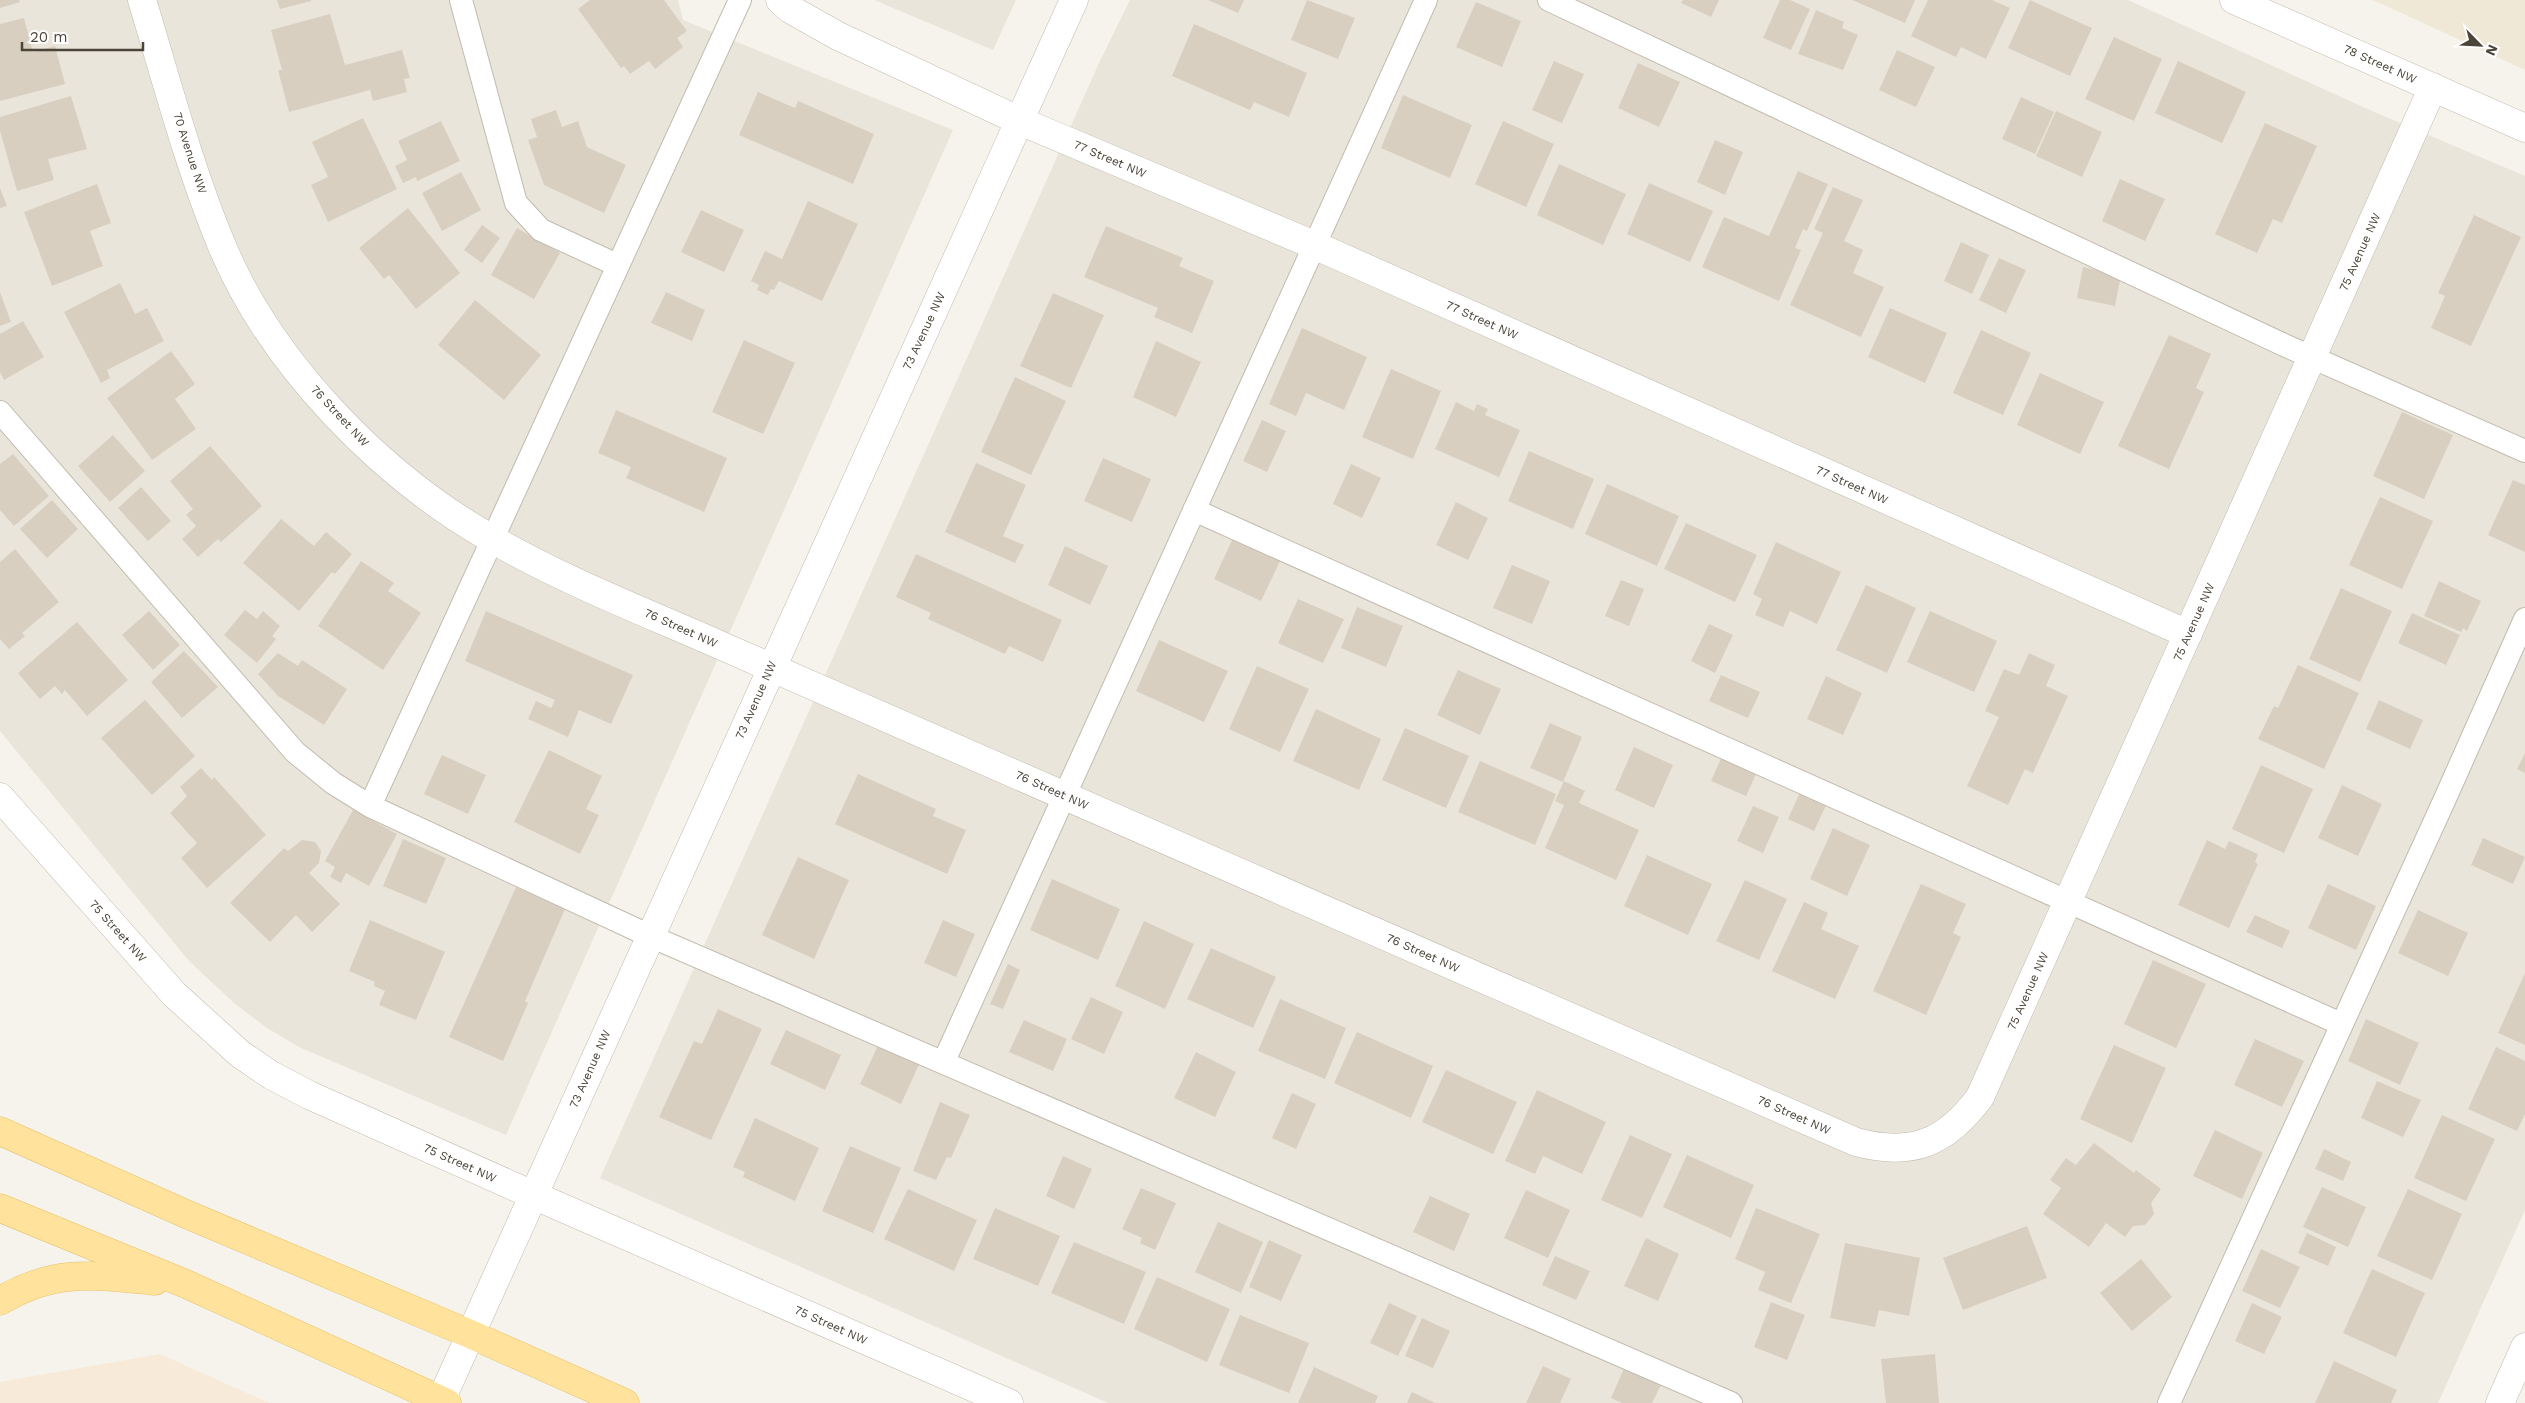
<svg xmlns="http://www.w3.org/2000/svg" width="2525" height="1403" font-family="'Work Sans',sans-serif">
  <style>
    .residential { fill: #eae5da }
    .commercial { fill: #f7ead8 }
    .education { fill: #efe8d6 }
    .building { fill: #d8cfc1 }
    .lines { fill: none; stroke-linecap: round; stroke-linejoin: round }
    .service-casing { stroke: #c2bbae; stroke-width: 24 }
    .minor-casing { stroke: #c2bbae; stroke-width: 29 }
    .tertiary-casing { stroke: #c2bbae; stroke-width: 29 }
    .primary-casing { stroke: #e6c16a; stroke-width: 29 }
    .service { stroke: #fff; stroke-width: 22 }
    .minor { stroke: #fff; stroke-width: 28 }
    .tertiary { stroke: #fff; stroke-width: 28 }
    .primary { stroke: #ffe39c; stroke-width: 28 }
    .labels { text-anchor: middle; stroke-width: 4; stroke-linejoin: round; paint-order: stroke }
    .street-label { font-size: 12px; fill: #4b4439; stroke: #fff }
  </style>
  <rect width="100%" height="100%" fill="#f6f3ec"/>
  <path class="residential" d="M0,0H678L683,20L953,130L506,1135L301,1048L267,1028L234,1003L189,961L0,731Z
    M874,0H1016L993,50Z
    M1130,0H2128L2372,111L2525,176V1210L2438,1403H1108L600,1178L1099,63Z"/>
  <path class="commercial" d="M160,1354L269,1403H0V1382Z"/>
  <path class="education" d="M2373,0H2525V70Z"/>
  <path class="building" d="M0,0H19L20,2L0,8Z
    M277,0H311V1L280,9Z
    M590,0H664L687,31L677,38L683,47L655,69L649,61L630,74L624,66L621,68L578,9Z
    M1208,0H1244L1238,13Z
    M1307,0L1355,18L1338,59L1291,40Z
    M1683,0H1719L1711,17L1681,3Z
    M1780,0H1790L1810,9L1791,50L1763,38Z
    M1852,0H1915L1905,23Z
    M1928,0H1992L2010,8L1986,59L1961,47L1956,57L1911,36Z
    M2030,0L2092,28L2070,76L2008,48Z
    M1476,2L1521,21L1502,67L1456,47Z
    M1816,10L1844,22L1842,28L1858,35L1843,70L1798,54Z
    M330,14L345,65L402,50L410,78L404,79L407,92L373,101L370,90L289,112L278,70H282L271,30Z
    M24,18L33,52L55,46L65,84L0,101V24Z
    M1194,24L1307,73L1289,117L1254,102L1250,110L1172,76Z
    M2114,37L2162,59L2134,121L2085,99Z
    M1897,50L1935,67L1916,107L1879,90Z
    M1554,61L1584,74L1562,123L1532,110Z
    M2178,61L2246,92L2222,143L2155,113Z
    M1638,63L1680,82L1659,127L1618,108Z
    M758,92L795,108L798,101L874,134L853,184L739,135Z
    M1403,95L1472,125L1450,178L1381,148Z
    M71,96L87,149L48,159L54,180L17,191L0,131V117Z
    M2021,97L2054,112L2035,154L2002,139Z
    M556,110L562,127L578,121L587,147L626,165L604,213L544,185L528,140L537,137L531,119Z
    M2056,111L2102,132L2082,177L2036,156Z
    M363,118L397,189L328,222L311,185L328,177L312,142Z
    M441,121L460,161L417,181L416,177L403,183L395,166L407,160L398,141Z
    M1503,121L1554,144L1526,207L1475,184Z
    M2265,123L2317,146L2282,223L2273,219L2257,253L2215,234Z
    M1715,140L1743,152L1725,195L1697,182Z
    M1559,164L1626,194L1603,245L1537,215Z
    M1798,171L1828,184L1807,231L1803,229L1795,248L1801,250L1779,301L1702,267L1724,217L1769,236Z
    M461,172L481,210L442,231L422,193Z
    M2120,179L2165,199L2145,241L2102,221Z
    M1649,183L1713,211L1690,262L1627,234Z
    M97,184L111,223L90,231L103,266L52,286L24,212Z
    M1833,187L1863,200L1844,241L1863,250L1853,273L1884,287L1861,337L1790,305L1823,233L1814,229Z
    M0,188L7,206L0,208Z
    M808,201L858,224L822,301L779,281L774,290L771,289L768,295L757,290L759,285L751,281L765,251L782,259Z
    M408,208L460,273L416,309L389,275L384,279L359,248Z
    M701,210L744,230L724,272L681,252Z
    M2474,215L2521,237L2471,346L2431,328L2445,296L2438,293Z
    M482,225L500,238L482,263L464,250Z
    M1106,226L1183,258L1179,266L1214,281L1192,333L1154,317L1158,308L1084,277Z
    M517,228L560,253L534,299L491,275Z
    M1961,242L1989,255L1972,294L1944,281Z
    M1999,258L2026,270L2006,313L1979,300Z
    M2083,267L2121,275L2115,306L2077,298Z
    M120,283L135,314L147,308L164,341L107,370L110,378L101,383L64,312Z
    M0,292L11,322L0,326Z
    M666,292L705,310L692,341L651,323Z
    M1053,293L1104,315L1071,388L1020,366Z
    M475,300L541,355L504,400L438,345Z
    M1890,308L1947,333L1925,383L1868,357Z
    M23,321L44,357L4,380L0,372V334Z
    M1302,328L1367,357L1344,410L1306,393L1296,416L1269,404Z
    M1981,330L2031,353L2003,415L1953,393Z
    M2169,335L2211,354L2196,388L2204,392L2169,469L2118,446Z
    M744,340L795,363L763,434L712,412Z
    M1156,341L1201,362L1176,417L1133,397Z
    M171,351L195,384L175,399L196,429L152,460L107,398Z
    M1391,369L1441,391L1413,459L1362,437Z
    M2040,373L2104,402L2080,454L2017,425Z
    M1015,377L1066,401L1031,475L981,452Z
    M1456,402L1474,411L1477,404L1488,409L1485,415L1520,430L1499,477L1435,449Z
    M616,410L727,458L704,512L626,478L631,467L598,453Z
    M2402,412L2453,435L2424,499L2373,476Z
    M1262,420L1286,431L1267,472L1243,461Z
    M113,435L145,471L110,502L78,466Z
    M210,446L262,506L221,542L218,539L198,557L182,539L196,526L186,515L193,509L170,481Z
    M1529,451L1594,479L1573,529L1508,501Z
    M13,454L49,496L14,526L0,510V464Z
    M1103,458L1151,479L1132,522L1084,501Z
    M976,463L1026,485L1003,536L1024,545L1015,563L945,532Z
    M1351,464L1381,478L1362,518L1333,504Z
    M2513,480L2525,485V552L2488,535Z
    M1607,484L1679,516L1657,566L1585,534Z
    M141,487L171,521L148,541L118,508Z
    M2380,497L2433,521L2402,589L2349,565Z
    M52,500L78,529L47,558L20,529Z
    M1456,502L1488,518L1468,560L1436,545Z
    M281,519L314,546L326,532L352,554L335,574L332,572L299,611L243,563Z
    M1686,523L1757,555L1735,602L1664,569Z
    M1234,536L1282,557L1261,601L1214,579Z
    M1776,542L1841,572L1817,624L1790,611L1783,627L1755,615L1762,599L1753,594Z
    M1065,546L1108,566L1090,605L1048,585Z
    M15,549L59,602L22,633L25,636L9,649L0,639V562Z
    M916,554L1062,620L1043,662L1009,646L1005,654L928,619L931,613L896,597Z
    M361,561L394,583L388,591L421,613L383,670L318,626Z
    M1512,565L1550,581L1532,624L1493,608Z
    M1621,580L1644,589L1629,626L1605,616Z
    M2439,581L2481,601L2467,631L2463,628L2461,632L2424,616Z
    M1866,585L1916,608L1887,673L1836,650Z
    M2341,588L2392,611L2360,682L2309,659Z
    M1298,599L1344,619L1323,663L1278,643Z
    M1357,607L1403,626L1386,667L1341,648Z
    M245,610L257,619L263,611L280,626L272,636L276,639L257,663L224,635Z
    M149,611L180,645L153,670L122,635Z
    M486,611L633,675L611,724L579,710L568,737L528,719L536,701L551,708L555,700L465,661Z
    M1930,611L1997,641L1974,692L1907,662Z
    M2412,613L2460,635L2446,665L2398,643Z
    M77,622L128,680L87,716L65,690L62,694L55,686L40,699L18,673Z
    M1709,624L1733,635L1715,673L1691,661Z
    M1159,640L1228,671L1204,722L1136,691Z
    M184,651L218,687L182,718L151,682Z
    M278,653L298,666L302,660L347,689L324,725L278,696L258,674Z
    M2029,653L2055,665L2046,686L2068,696L2033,773L2025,769L2008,805L1967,786L1999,717L1985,711L2004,669L2019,675Z
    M2298,665L2359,693L2324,769L2258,739L2274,706L2278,708Z
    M1257,666L1309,689L1280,752L1229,729Z
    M1458,670L1501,689L1480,735L1437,715Z
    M1721,675L1760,692L1748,718L1709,701Z
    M1826,676L1862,693L1843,735L1807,719Z
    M145,700L195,756L152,795L101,738Z
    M2379,700L2423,720L2410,749L2366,729Z
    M1316,709L1381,739L1359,790L1293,761Z
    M1550,723L1582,737L1563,782L1530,768Z
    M1405,728L1469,756L1446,808L1382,780Z
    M1634,747L1673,765L1654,808L1615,790Z
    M549,750L602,776L586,809L599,815L580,854L514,822Z
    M2525,753V773L2517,769Z
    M1723,754L1758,770L1746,796L1711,781Z
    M442,755L486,775L468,814L424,794Z
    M1480,761L1556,794L1535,845L1458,812Z
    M2261,765L2313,789L2284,853L2232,829Z
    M201,768L212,780L214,777L266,835L207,888L181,858L197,843L170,813L187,796L180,787Z
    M858,774L936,809L933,816L966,830L947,874L835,824Z
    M1564,781L1585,791L1579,803L1639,830L1616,880L1545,848L1564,805L1555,801Z
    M2342,785L2382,804L2358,856L2318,838Z
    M1801,790L1827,803L1814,831L1788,819Z
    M1753,806L1779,817L1763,853L1737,841Z
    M353,810L397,834L369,886L346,873L341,883L330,877L335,867L325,861Z
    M1833,828L1870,845L1847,896L1810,879Z
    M2483,838L2525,857L2513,884L2471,865Z
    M403,839L446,858L426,904L383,886Z
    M302,840L315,842L321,851L319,863L309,873L340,904L312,932L296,915L270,942L230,903L284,848L288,851Z
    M2207,840L2225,849L2229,841L2258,854L2255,862L2258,864L2229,928L2178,905Z
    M1647,855L1712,884L1688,935L1624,906Z
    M798,857L849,880L814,959L762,935Z
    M1052,879L1120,909L1098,960L1030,930Z
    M1745,880L1787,899L1759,960L1716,941Z
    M1921,884L1966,904L1953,933L1961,937L1926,1015L1873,991Z
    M2328,884L2376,906L2356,950L2308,928Z
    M516,887L565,909L525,1001L528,1003L503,1061L449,1037Z
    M1804,902L1828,913L1821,929L1859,946L1835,999L1772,971Z
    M2418,910L2468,933L2448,976L2398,953Z
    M2255,915L2290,931L2282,948L2246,932Z
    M370,920L445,952L416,1020L379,1005L385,991L374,986L375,982L349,971Z
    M943,920L975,934L956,977L924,963Z
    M1144,921L1194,944L1165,1009L1115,986Z
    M1211,948L1276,977L1253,1028L1187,999Z
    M2153,960L2206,984L2176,1048L2124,1024Z
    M1008,964L1020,970L1003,1009L990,1004Z
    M2525,973V1045L2498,1033Z
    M1091,997L1123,1012L1104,1054L1071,1039Z
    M1280,999L1346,1028L1325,1079L1258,1051Z
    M718,1009L762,1029L711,1140L659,1117L694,1041L702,1044Z
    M2366,1019L2419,1043L2400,1085L2348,1061Z
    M1024,1020L1067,1039L1053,1071L1009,1052Z
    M786,1030L841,1055L825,1090L770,1064Z
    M1357,1032L1433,1066L1411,1118L1334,1083Z
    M881,1039L922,1058L901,1104L860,1084Z
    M2255,1039L2304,1061L2282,1107L2234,1085Z
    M2114,1045L2166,1068L2132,1143L2080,1119Z
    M2496,1047L2525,1061V1114L2517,1131L2468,1109Z
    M1196,1052L1236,1072L1215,1117L1174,1098Z
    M1446,1070L1517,1102L1493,1154L1422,1122Z
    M2377,1081L2421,1100L2403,1137L2361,1118Z
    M1537,1090L1606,1122L1582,1174L1543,1156L1535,1174L1505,1161Z
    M1292,1093L1316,1104L1296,1149L1272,1138Z
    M940,1102L970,1115L951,1158L947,1157L936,1180L913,1171Z
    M2442,1115L2495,1139L2466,1201L2414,1178Z
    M755,1118L819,1148L795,1201L743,1177L745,1172L733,1167Z
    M2215,1130L2263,1153L2242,1199L2193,1176Z
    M1630,1135L1672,1154L1642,1218L1601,1200Z
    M2094,1143L2134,1173L2136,1170L2161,1189L2151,1203L2154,1214L2145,1225L2133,1226L2125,1237L2106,1223L2089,1247L2043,1214L2061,1188L2050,1180L2066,1158L2076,1165Z
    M850,1146L901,1168L873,1233L822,1211Z
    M2324,1149L2351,1162L2343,1181L2315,1169Z
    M1687,1155L1754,1185L1731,1238L1663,1207Z
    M1063,1156L1092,1169L1074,1209L1046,1196Z
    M2322,1187L2366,1207L2348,1247L2303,1227Z
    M1141,1188L1176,1203L1155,1250L1140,1243L1142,1238L1122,1229Z
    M908,1189L977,1220L954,1271L884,1239Z
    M2408,1189L2462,1214L2432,1280L2377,1256Z
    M1526,1190L1570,1210L1548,1258L1504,1238Z
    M1430,1196L1470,1214L1454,1251L1413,1232Z
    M995,1208L1060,1236L1038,1286L973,1259Z
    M1756,1208L1820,1234L1791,1303L1758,1290L1765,1272L1735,1259Z
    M1218,1222L1263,1242L1241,1293L1195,1272Z
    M2027,1226L2047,1278L1963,1310L1943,1258Z
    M2307,1233L2336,1247L2328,1266L2298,1253Z
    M1646,1238L1679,1254L1658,1301L1624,1286Z
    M1269,1240L1302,1255L1281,1301L1249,1287Z
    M1074,1242L1146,1272L1124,1324L1051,1293Z
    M1845,1243L1920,1258L1909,1316L1879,1310L1875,1327L1830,1318Z
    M2261,1249L2300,1267L2280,1308L2242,1291Z
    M1555,1256L1590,1271L1576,1300L1542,1285Z
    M2141,1259L2172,1297L2132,1331L2100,1293Z
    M2372,1269L2425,1293L2396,1357L2343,1333Z
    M1157,1277L1230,1309L1207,1362L1134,1329Z
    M1771,1302L1805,1315L1787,1360L1754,1347Z
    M1389,1303L1417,1316L1398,1356L1370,1343Z
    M2252,1303L2282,1317L2264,1354L2235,1341Z
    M1240,1315L1309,1343L1289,1393L1219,1365Z
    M1422,1318L1450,1331L1433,1368L1405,1356Z
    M1935,1354L1939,1403H1886L1881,1359Z
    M2334,1361L2397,1390L2391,1403H2315Z
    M1543,1366L1571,1379L1560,1403H1526Z
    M1625,1366L1662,1383L1652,1403H1622L1611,1398Z
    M1314,1367L1378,1396L1375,1403H1298Z
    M1412,1392L1435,1403H1407Z"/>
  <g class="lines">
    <defs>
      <path id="service" d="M461,0L516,203L541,230L617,265
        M1549,0L2284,345L2525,451
        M0,412L295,752L333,783L370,806L650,936L1731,1403
        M1194,510L2341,1024
        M370,806L740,0
        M944,1061L1426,0
        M2169,1403L2444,801L2525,619"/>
      <path id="minor" d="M142,0C167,82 189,167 222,246C272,365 381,476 492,539C565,581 645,612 722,646L1856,1142C1912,1157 1946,1143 1980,1097L2433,87
        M780,0L790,9L838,36L1020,121L1314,245L2188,634
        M2234,0L2525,128
        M0,797L174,994L240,1054L271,1075L309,1095L533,1195L1009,1403"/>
      <path id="tertiary" d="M441,1400L1074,0
        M2500,1403L2525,1347"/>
      <path id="primary" d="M0,1131L186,1214L470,1334L625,1403
        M0,1208L186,1284L447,1403
        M0,1301C54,1268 96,1275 155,1281"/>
    </defs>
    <use href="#service" class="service-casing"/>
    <use href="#minor" class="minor-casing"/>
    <use href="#tertiary" class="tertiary-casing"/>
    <use href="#primary" class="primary-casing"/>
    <use href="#service" class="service"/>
    <use href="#minor" class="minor"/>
    <use href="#tertiary" class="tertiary"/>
    <use href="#primary" class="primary"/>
  </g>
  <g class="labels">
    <g class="street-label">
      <text transform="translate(2380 64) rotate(24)" y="4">78 Street NW</text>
      <text transform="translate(190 153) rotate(72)" y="4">70 Avenue NW</text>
      <text transform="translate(1110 159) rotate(23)" y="4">77 Street NW</text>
      <text transform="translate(2360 252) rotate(-66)" y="4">75 Avenue NW</text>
      <text transform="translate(1482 320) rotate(24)" y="4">77 Street NW</text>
      <text transform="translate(924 331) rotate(-65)" y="4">73 Avenue NW</text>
      <text transform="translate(340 416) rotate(47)" y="4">76 Street NW</text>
      <text transform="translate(1852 485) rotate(24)" y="4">77 Street NW</text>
      <text transform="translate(2194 622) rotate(-66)" y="4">75 Avenue NW</text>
      <text transform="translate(681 628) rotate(24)" y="4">76 Street NW</text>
      <text transform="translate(756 700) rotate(-66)" y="4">73 Avenue NW</text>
      <text transform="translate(1052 790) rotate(24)" y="4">76 Street NW</text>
      <text transform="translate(118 931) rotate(48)" y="4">75 Street NW</text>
      <text transform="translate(1423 953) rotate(24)" y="4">76 Street NW</text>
      <text transform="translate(2028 991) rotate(-66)" y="4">75 Avenue NW</text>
      <text transform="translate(590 1069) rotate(-66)" y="4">73 Avenue NW</text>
      <text transform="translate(1794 1115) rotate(24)" y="4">76 Street NW</text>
      <text transform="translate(460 1163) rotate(24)" y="4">75 Street NW</text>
      <text transform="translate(831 1325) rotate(24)" y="4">75 Street NW</text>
    </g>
  </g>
  <g transform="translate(2480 45) rotate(114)" stroke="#ffffff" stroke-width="4" paint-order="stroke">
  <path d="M0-4L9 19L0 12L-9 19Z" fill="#4b4439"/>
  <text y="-8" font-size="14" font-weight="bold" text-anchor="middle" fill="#4b4439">N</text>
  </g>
  <path d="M22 42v8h121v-8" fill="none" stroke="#4b4439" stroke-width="2.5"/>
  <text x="30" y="42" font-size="15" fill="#4b4439" stroke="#ffffff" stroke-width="4" paint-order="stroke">20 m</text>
</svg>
